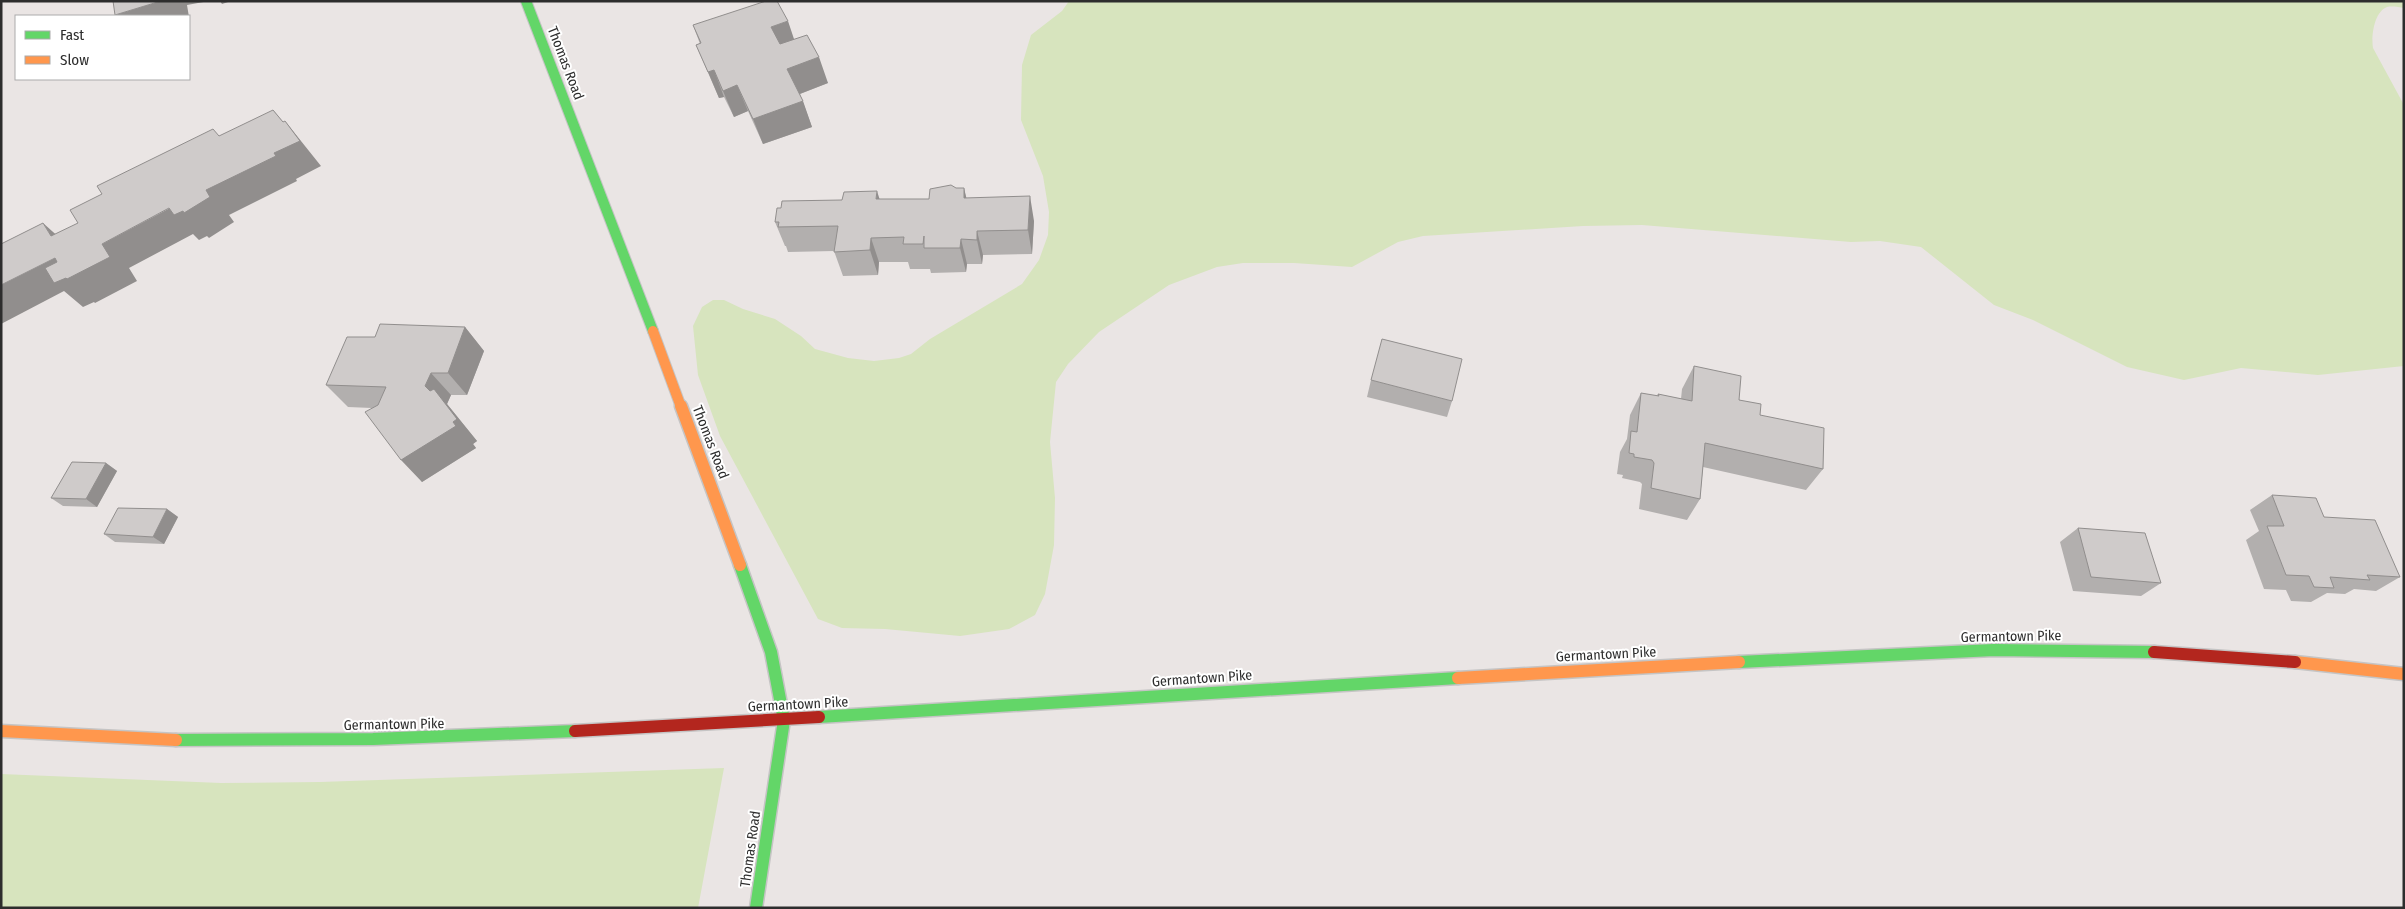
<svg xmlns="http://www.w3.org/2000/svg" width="2405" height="909" font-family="'Fira Sans Condensed',sans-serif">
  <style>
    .green { fill: #d7e4be }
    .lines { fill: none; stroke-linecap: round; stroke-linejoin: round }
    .fast-far1-casing { stroke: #c5c4c4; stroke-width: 12 }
    .fast-casing { stroke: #c5c4c4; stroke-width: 15 }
    .slow-far1-casing { stroke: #c5c4c4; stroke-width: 12 }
    .slow-casing { stroke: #c5c4c4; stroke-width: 15 }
    .jam-casing { stroke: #c5c4c4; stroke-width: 15 }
    .fast-far1 { stroke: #63d668; stroke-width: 10 }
    .fast { stroke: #63d668; stroke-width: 12 }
    .slow-far1 { stroke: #ff974d; stroke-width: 10 }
    .slow { stroke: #ff974d; stroke-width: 12 }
    .jam { stroke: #b3261e; stroke-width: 12 }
    .wall { fill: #b2afae }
    .shaded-wall { fill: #918e8d }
    .building { fill: #cfcbca; stroke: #918e8d }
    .labels { text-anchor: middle; stroke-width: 4; stroke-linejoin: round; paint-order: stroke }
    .street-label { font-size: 14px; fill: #2d2d2d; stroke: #fff }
  </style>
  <rect width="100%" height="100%" fill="#eae5e4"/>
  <path class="green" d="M1069,1H2404V8C2399,7 2392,6 2387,7C2374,12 2371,36 2373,48L2404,105V366L2318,375L2241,368L2184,380L2127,367L2033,320L1994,305L1921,247L1880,241L1851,242L1642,225L1583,226L1423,236L1398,242L1352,267L1294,263H1243L1217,267L1169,285L1099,332L1068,364L1056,382L1050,442L1055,498L1054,545L1045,594L1035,615L1009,629L960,636L885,629L842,628L818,619L720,436L698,375L693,326L702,307L713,300H724L743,309L775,319L801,336L815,349L848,358L874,361L899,358L911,354L930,339L1022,284L1039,260L1048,235L1049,212L1043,176L1021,120L1022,65L1031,35L1062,11Z
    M724,768L698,908H1V774L221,783L320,782Z"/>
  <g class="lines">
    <defs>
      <path id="fast-far1" d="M526,1L653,331"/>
      <path id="fast" d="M740,565L771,652L784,720L756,908
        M1739,662L1994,650L2154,652
        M819,717L1458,678
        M176,740L373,739L575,731"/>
      <path id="slow-far1" d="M653,331L681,407"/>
      <path id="slow" d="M681,406L740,565
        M2295,662L2404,674
        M1458,678L1739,662
        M1,731L176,740"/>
      <path id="jam" d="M2154,652L2295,662
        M575,731L819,717"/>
    </defs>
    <use href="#fast-far1" class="fast-far1-casing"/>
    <use href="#fast" class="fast-casing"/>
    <use href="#slow-far1" class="slow-far1-casing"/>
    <use href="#slow" class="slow-casing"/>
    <use href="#jam" class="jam-casing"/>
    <use href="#fast-far1" class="fast-far1"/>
    <use href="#fast" class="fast"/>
    <use href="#slow-far1" class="slow-far1"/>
    <use href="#slow" class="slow"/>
    <use href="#jam" class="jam"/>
  </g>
  <path class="wall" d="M693,25L794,39L828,83L800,94L812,127L763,144L748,111L734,117L724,97L719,98L696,45L700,44Z
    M956,188H964L966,198L1034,221L1032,254L983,255L982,264H967L966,272L931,273L930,269H910L908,262H879L878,275L843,276L834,251L788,252L786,246H785L775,222L781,208L929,199Z
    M465,327L484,351L467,395H451L447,404L477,441L473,444L476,448L422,482L372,408L348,407L326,385Z
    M1694,366L1760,415L1823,469L1806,490L1703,467L1700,499L1687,520L1639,509L1642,484L1640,482L1622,478L1623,475L1617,474L1620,452L1627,439L1630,415L1641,393L1657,396L1658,394L1681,399L1682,389Z
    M1371,380L1452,401L1447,417L1367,397Z
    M106,463L117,471L97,507L63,506L51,498Z
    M2272,495L2324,517L2400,577L2376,591L2354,589L2345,594L2327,593L2311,602L2291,601L2286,590L2264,589L2246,540L2259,531L2250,510Z
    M167,509L178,517L164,544L115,542L104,534Z
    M2078,528L2161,583L2141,596L2073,591L2060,542Z"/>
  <path class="shaded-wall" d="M161,1H209L187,5L189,17V16H116L115,15Z
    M220,1H231L222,4Z
    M788,21L797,48L780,54L771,27Z
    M819,57L828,83L797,95L787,69Z
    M714,70L724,97L719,98L708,72Z
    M737,85L748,111L734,117L723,91Z
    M803,101L812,127L763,144L753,119Z
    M273,110L298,141L285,121L321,166L296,179L297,181L229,215L234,222L209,238L207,236L199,240L193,234L129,268L137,281L95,303L94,302L83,307L64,291L1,324V285L55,258L102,244L274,153Z
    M964,188L970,213L964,198Z
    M877,191L885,216L876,199Z
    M1030,196L1034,221L1032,254L1028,230Z
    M43,223L71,248L51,236Z
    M977,231L983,255L982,264L977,240Z
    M871,238L879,262L878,275L870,250Z
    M961,239L967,264L966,272L960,248Z
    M465,327L484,351L467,395L448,373Z
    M431,373L451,395L447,404L477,441L473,444L476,448L422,482L401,460L453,422L446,409L425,386Z
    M106,463L117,471L97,507L86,499Z
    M167,509L178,517L164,544L153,537Z"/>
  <path class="building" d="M113,1H161L115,15Z
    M766,1H777L788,21L771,27L780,44L807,35L819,57L787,69L803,101L753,119L737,85L723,91L714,70L708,72L696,45L701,43L693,25Z
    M273,110L283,122L285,121L300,141L274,153L276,156L206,190L210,197L184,213L183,211L174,215L169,208L102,244L110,257L67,279L66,278L54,283L45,268L57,262L55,258L1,285V244L43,223L51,236L78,223L70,210L102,194L97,186L213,129L219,136Z
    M951,185L956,188H964V198L1030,196L1028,230L977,231V240L961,239L960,248H924V236L923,244H903L904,237L871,238L870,250L834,252L838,226L778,227L779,222H775L777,208H781L782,201L842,200L844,192L877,191L876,199H929L930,189Z
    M380,324L465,327L448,373H431L425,386L430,391L434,389L457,419L453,422L456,426L401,460L365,412L378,405L386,387L326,385L347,337H375Z
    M1382,339L1462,359L1452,401L1371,380Z
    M1694,366L1741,376L1739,400L1761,404L1760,415L1824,428L1823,469L1705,443L1700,499L1651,488L1654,463L1652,460L1634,457V454L1629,453L1631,431L1637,432L1641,393L1659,396L1658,394L1692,401Z
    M72,462L106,463L86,499L51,498Z
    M2272,495L2316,498L2324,517L2375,520L2400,577L2367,575L2370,580L2330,577L2334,588L2314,587L2309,576L2286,575L2267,526H2284Z
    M118,508L167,509L153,537L104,534Z
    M2078,528L2145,533L2161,583L2091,577Z"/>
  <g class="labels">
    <g class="street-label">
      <text transform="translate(566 63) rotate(69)" y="5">Thomas Road</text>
      <text transform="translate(711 442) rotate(69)" y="5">Thomas Road</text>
      <text transform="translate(2011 636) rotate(-1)" y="5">Germantown Pike</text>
      <text transform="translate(1606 654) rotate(-3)" y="5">Germantown Pike</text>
      <text transform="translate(1202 678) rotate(-4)" y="5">Germantown Pike</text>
      <text transform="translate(798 704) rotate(-3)" y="5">Germantown Pike</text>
      <text transform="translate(394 724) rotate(-1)" y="5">Germantown Pike</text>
      <text transform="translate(750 849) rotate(-82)" y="5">Thomas Road</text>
    </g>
  </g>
  <rect width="2405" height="909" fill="none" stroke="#2d2d2d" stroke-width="5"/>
  <rect x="15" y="15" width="175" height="65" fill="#ffffff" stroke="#ababab"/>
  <rect x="25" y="31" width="25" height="8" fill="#63d668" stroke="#ababab"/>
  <text x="60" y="40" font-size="15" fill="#2d2d2d">Fast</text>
  <rect x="25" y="56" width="25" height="8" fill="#ff974d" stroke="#ababab"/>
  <text x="60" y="65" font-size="15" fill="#2d2d2d">Slow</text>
</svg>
